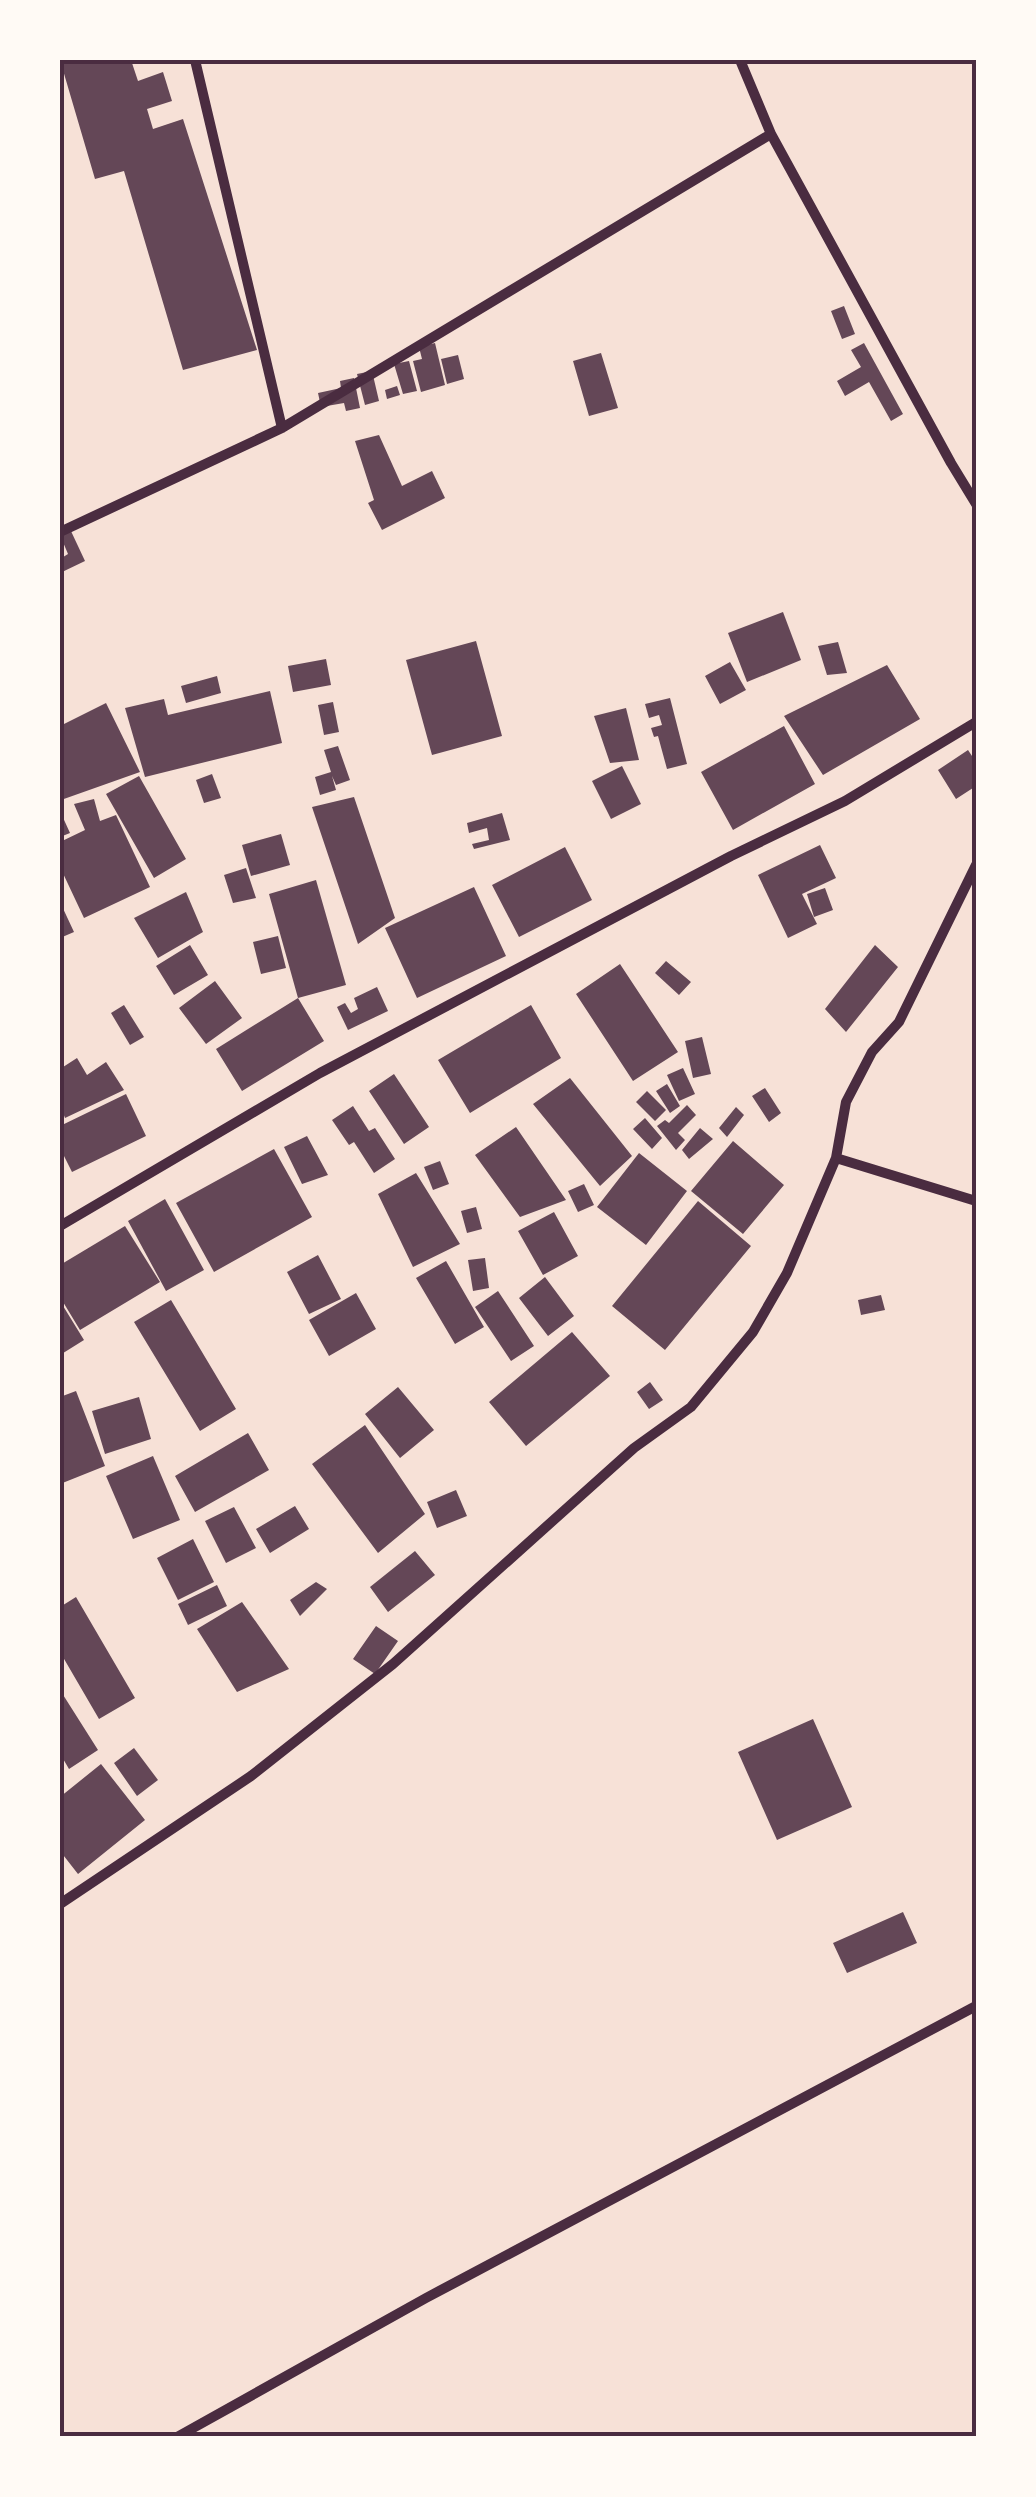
<svg xmlns="http://www.w3.org/2000/svg" width="1036" height="2497" font-family="Rubik,sans-serif">
  <style>
    .building { fill: #644757 }
    .lines { fill: none; stroke-linecap: round; stroke-linejoin: round }
    .minor { stroke: #4a2c40; stroke-width: 10 }
    .neatline { fill: none; stroke: #4a2c40; stroke-width: 4 }
  </style>
  <rect width="100%" height="100%" fill="#f7e1d7"/>
  <path class="building" d="M60,60H131L138,81L163,72L172,101L147,109L153,129L183,119L257,350L183,370L124,171L95,179Z
    M844,306L855,334L842,339L831,311Z
    M435,343L445,385L421,392L413,361L422,359L419,347Z
    M864,343L903,414L891,421L869,382L845,396L837,381L861,367L851,350Z
    M601,353L618,408L589,416L573,361Z
    M458,355L464,379L447,384L441,359Z
    M409,361L417,391L403,394L394,364Z
    M372,371L379,401L365,405L357,374Z
    M354,378L360,408L346,411L344,403L321,407L318,393L341,388L340,381Z
    M397,386L400,395L387,399L385,390Z
    M379,435L402,486L432,471L445,498L382,530L368,503L374,500L355,441Z
    M70,529L85,561L60,573V559L68,554L60,535Z
    M783,612L801,660L747,682L728,633Z
    M476,641L502,736L432,755L406,660Z
    M838,642L847,673L827,675L818,646Z
    M326,659L331,685L293,692L288,666Z
    M730,662L746,690L720,704L705,676Z
    M887,665L920,719L823,775L784,716Z
    M217,676L221,693L186,703L181,686Z
    M270,691L282,743L145,777L125,708L164,699L168,715Z
    M670,698L687,764L667,769L658,736L654,737L651,728L662,725L659,715L649,718L645,704Z
    M333,702L339,732L324,735L318,705Z
    M106,703L140,772L61,800L60,726Z
    M626,708L639,760L610,763L594,716Z
    M784,726L815,784L733,830L701,772Z
    M338,746L350,780L336,785L332,776L336,790L320,795L315,777L331,772L324,750Z
    M968,750L976,762V786L956,799L938,770Z
    M622,766L641,804L611,819L592,781Z
    M212,774L221,798L204,803L196,780Z
    M139,776L186,859L154,878L106,794Z
    M354,797L395,918L358,944L312,807Z
    M94,799L100,821L116,815L150,887L84,918L60,867V842L85,830L74,804Z
    M60,811L70,833L60,837Z
    M502,813L510,840L474,849L472,844L489,840L487,828L469,833L467,823Z
    M281,834L290,865L251,876L242,845Z
    M820,845L836,878L802,894L817,924L788,938L758,875Z
    M565,847L592,900L519,937L492,885Z
    M246,868L256,898L233,903L224,875Z
    M316,880L346,985L298,998L269,894Z
    M474,887L506,956L417,998L385,928Z
    M825,888L833,910L814,917L807,894Z
    M186,892L203,932L158,958L134,918Z
    M60,902L74,932L60,938Z
    M278,936L286,968L261,974L253,942Z
    M190,945L208,975L174,995L156,966Z
    M875,945L898,967L846,1032L825,1009Z
    M666,961L691,982L679,995L655,973Z
    M620,964L678,1052L633,1081L576,994Z
    M215,981L242,1018L206,1044L179,1008Z
    M377,987L388,1011L348,1030L337,1007L345,1003L351,1013L358,1009L354,998Z
    M298,998L324,1041L242,1091L216,1049Z
    M124,1005L144,1037L130,1045L111,1013Z
    M531,1005L561,1058L470,1113L438,1060Z
    M702,1037L711,1074L693,1078L685,1041Z
    M77,1058L87,1075L106,1062L124,1090L65,1118L60,1105V1069Z
    M683,1068L695,1094L679,1101L667,1075Z
    M394,1074L429,1127L404,1144L369,1091Z
    M570,1078L632,1156L600,1186L533,1104Z
    M667,1084L680,1106L670,1113L656,1091Z
    M765,1088L781,1113L769,1122L752,1096Z
    M647,1091L666,1110L655,1121L636,1102Z
    M126,1094L146,1136L72,1172L60,1148V1126Z
    M687,1105L696,1115L678,1133L685,1140L676,1150L657,1126L665,1120L669,1123Z
    M353,1106L369,1131L375,1128L395,1159L374,1173L354,1142L349,1145L332,1120Z
    M736,1107L744,1115L727,1137L719,1128Z
    M645,1118L662,1138L652,1149L633,1129Z
    M516,1127L566,1200L520,1217L475,1155Z
    M700,1128L713,1139L689,1159L682,1150Z
    M307,1136L328,1175L302,1184L284,1147Z
    M733,1141L784,1185L743,1234L691,1191Z
    M274,1149L312,1217L214,1272L176,1203Z
    M639,1153L687,1191L646,1245L597,1207Z
    M440,1161L449,1184L433,1190L424,1167Z
    M416,1173L460,1244L413,1267L378,1194Z
    M584,1184L594,1205L578,1212L568,1191Z
    M165,1199L204,1270L166,1291L128,1221Z
    M698,1201L751,1246L665,1350L612,1306Z
    M476,1207L482,1229L467,1233L461,1211Z
    M554,1212L578,1256L543,1275L518,1231Z
    M125,1226L160,1282L80,1330L60,1297V1265Z
    M318,1255L341,1299L309,1314L287,1272Z
    M485,1258L489,1288L473,1291L468,1260Z
    M446,1261L484,1327L455,1344L416,1278Z
    M545,1277L574,1316L548,1336L519,1298Z
    M498,1291L534,1346L511,1361L475,1307Z
    M356,1293L376,1329L329,1356L309,1320Z
    M881,1295L885,1310L861,1315L858,1300Z
    M171,1300L236,1409L200,1431L134,1322Z
    M60,1301L84,1340L60,1355Z
    M572,1332L610,1376L526,1446L489,1402Z
    M650,1382L663,1400L649,1409L637,1392Z
    M398,1387L434,1430L400,1458L365,1414Z
    M76,1391L105,1466L60,1484V1397Z
    M139,1397L151,1439L105,1454L92,1411Z
    M365,1425L425,1514L378,1553L312,1464Z
    M248,1433L269,1470L195,1512L175,1476Z
    M153,1456L180,1520L133,1539L106,1476Z
    M456,1490L467,1516L437,1528L427,1502Z
    M295,1506L309,1529L270,1553L256,1529Z
    M234,1507L256,1548L226,1563L205,1521Z
    M193,1539L214,1582L178,1600L157,1558Z
    M415,1551L435,1575L388,1612L370,1587Z
    M316,1582L327,1589L300,1616L290,1600Z
    M217,1585L227,1606L188,1625L178,1604Z
    M76,1597L135,1698L99,1719L60,1652V1607Z
    M242,1602L289,1669L237,1692L197,1629Z
    M376,1626L398,1641L375,1674L353,1659Z
    M60,1690L98,1750L69,1769L62,1757L60,1758Z
    M813,1719L852,1807L777,1840L738,1752Z
    M134,1748L158,1780L137,1796L114,1763Z
    M101,1764L145,1820L78,1874L60,1851V1797Z
    M903,1912L917,1943L847,1973L833,1943Z"/>
  <g class="lines">
    <path class="minor" d="M195,60L282,428
      M740,60L771,134L951,463L976,504
      M60,532L282,428L771,134
      M836,1158L976,1201
      M60,1226L320,1073L731,856L845,801L976,722
      M60,1904L251,1776L393,1664L634,1448L691,1407L753,1332L787,1273L836,1158L846,1102L872,1052L899,1022L976,865
      M177,2437L426,2298L976,2006"/>
  </g>
  <rect width="1036" height="2497" fill="none" stroke="#fffaf5" stroke-width="125"/>
  <rect x="62" y="62" width="912" height="2372" class="neatline"/>
</svg>
